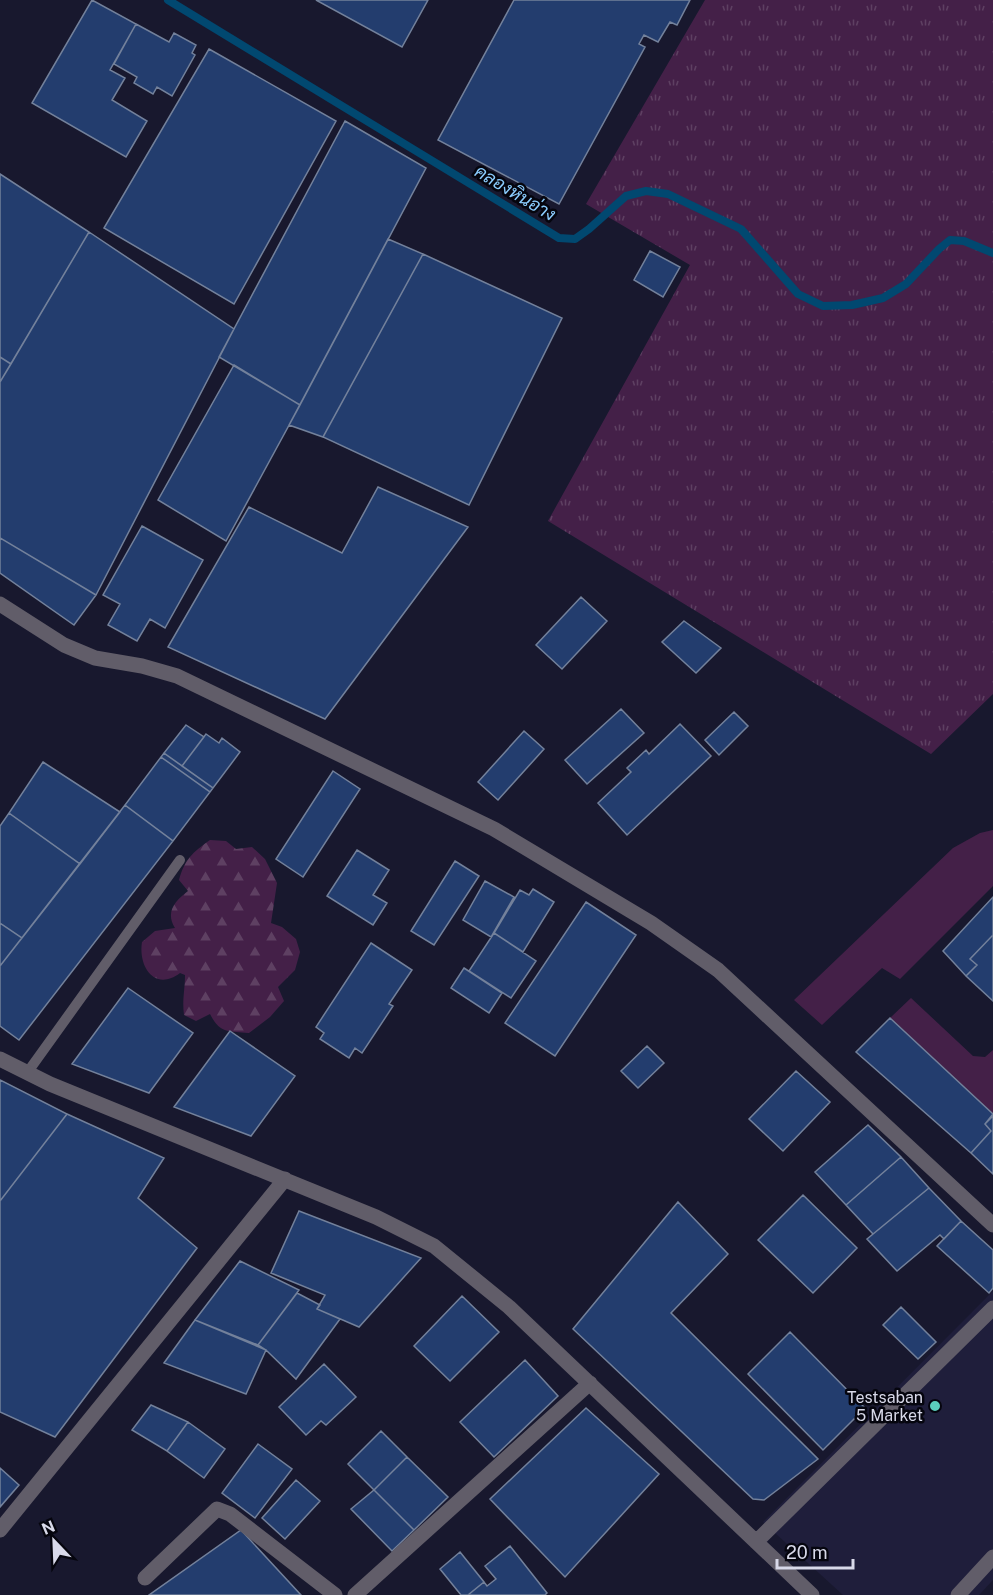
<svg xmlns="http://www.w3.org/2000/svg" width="993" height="1595" font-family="'Public Sans',Sarabun,sans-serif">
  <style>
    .built { fill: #1f1e3b }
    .grass { fill: url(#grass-tufts) }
    .forest { fill: url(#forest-firs) }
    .green { fill: #442048 }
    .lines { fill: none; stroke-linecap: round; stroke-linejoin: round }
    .stream { stroke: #014870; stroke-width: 8 }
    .building { fill: #233d6e; stroke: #73819b; stroke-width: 1.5 }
    .lane { stroke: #615d69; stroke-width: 10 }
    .street { stroke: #615d69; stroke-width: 15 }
    .poi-dot { fill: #5bcebc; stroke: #05050e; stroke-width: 2 }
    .labels { text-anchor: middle; stroke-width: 5; stroke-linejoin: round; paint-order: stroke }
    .poi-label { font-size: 16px; fill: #d8d9e9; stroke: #05050e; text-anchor: end }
    .water-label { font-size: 18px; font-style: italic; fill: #8bccfe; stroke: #05050e }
  </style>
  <defs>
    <pattern id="grass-tufts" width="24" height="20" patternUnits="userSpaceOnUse" patternTransform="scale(1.5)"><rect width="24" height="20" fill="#442048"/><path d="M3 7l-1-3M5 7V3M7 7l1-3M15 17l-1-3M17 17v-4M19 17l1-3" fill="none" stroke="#5e4062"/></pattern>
    <pattern id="forest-firs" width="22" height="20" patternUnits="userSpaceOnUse" patternTransform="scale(1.5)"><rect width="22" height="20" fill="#442048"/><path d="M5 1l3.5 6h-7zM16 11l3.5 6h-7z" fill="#5e4062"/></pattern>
  </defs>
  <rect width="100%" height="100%" fill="#18182e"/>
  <path class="built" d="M993,1291V1580L979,1595H843L763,1522Z"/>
  <path class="grass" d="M705,0H993V694L931,754L548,521L690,265L586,204Z"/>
  <path class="forest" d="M210,840L226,841L236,849L252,847L265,859L277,883L271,923L282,927L296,939L300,952L295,970L278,987L284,1001L270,1017L249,1033C229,1031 220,1034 210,1014L196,1021L184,1015C182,1000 185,990 185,975L180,973C155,992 138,967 142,942L155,931L175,928C165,912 175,901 188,891L179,880C185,859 192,853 210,840Z"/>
  <path class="green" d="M993,830V886L900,979L882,968L822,1025L794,1000L953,848L980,833Z
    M911,998L973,1056L985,1057L993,1050V1114L890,1018Z"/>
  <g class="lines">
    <path class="stream" d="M168,0L559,238L575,239L589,229L626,196L646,191L668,194L741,229L798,294L823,306L852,305L883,298L906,284L939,249L950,240L964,241L993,253"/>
  </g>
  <path class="building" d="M92,0L136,24L110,70L125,78L112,100L147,121L126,157L32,103Z
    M316,0H428L402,47Z
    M514,0H690L677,25L670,22L658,42L644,35L639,44L645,47L559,204L438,140Z
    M136,24L169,42L174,33L196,45L192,53L195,55L172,96L157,87L153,94L134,83L137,77L114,64Z
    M209,49L336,121L234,304L104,228Z
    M345,121L426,168L300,405L219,357Z
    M0,174L89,232L11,364L0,357Z
    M89,232L234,329L96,595L0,538V382Z
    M388,239L423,254L323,437L289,425Z
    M650,251L680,267L663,297L634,280Z
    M423,254L562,318L469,505L323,437Z
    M0,357L11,364L0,382Z
    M234,365L300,405L226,541L158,500Z
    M378,487L468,527L325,719L168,647L249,507L342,553Z
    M142,526L203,560L165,628L150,619L137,641L108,625L120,604L103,595Z
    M0,538L96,595L74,625L0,573Z
    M581,597L607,621L562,669L536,645Z
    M684,621L721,648L696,673L662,642Z
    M621,709L644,733L587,784L565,760Z
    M734,712L748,726L719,755L705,740Z
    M680,724L711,756L627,835L598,803L631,772L627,768L646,750L649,754Z
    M186,725L204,737L182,766L164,753Z
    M524,731L544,749L498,800L478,782Z
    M206,734L219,743L222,738L240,752L213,788L182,766Z
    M164,753L213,788L210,792L161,757Z
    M161,757L210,792L173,841L125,805Z
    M43,762L120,812L80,864L9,813Z
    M333,771L360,789L303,877L276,859Z
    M125,805L173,841L19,1040L0,1026V966Z
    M9,813L80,864L22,938L0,923V826Z
    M357,850L389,870L373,895L387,903L373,925L327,896Z
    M455,861L479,876L434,945L411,931Z
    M485,881L514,897L491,937L463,920Z
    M533,889L554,902L523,952L494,933L520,890L529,895Z
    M993,897V935L970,959L977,965L966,976L943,951Z
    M586,902L636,935L555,1056L505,1023Z
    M0,923L22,938L0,966Z
    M494,933L536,961L511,998L469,971Z
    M993,935V1001L966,976L977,965L970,959Z
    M371,943L412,970L389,1004L393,1006L362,1053L355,1048L349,1058L320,1039L324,1033L316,1027Z
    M464,968L502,993L489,1013L451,988Z
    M128,988L193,1033L149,1093L72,1064Z
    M890,1018L993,1114L985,1124L991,1131L971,1153L856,1052Z
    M230,1031L295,1076L251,1136L174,1107Z
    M647,1046L664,1063L638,1088L621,1071Z
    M796,1071L830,1102L783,1151L749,1119Z
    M0,1080L67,1114L0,1201Z
    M67,1114L164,1158L138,1198L197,1248L55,1437L0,1412V1201Z
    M993,1116V1174L971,1153L991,1131L985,1124Z
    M868,1125L901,1157L846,1205L815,1172Z
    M901,1157L929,1188L873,1234L846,1205Z
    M929,1188L961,1221L944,1239L940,1235L897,1271L867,1239Z
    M803,1195L857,1248L813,1293L758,1240Z
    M678,1202L728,1254L671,1313L818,1459L764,1500L753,1499L573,1329Z
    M299,1211L421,1258L359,1327L317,1309L325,1295L271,1273Z
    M961,1221L993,1250V1288L989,1293L937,1246Z
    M240,1261L299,1290L258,1345L195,1320Z
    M297,1293L320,1305L317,1309L340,1319L296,1379L266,1350L258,1345Z
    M462,1296L499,1332L450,1381L414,1346Z
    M901,1307L936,1342L918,1359L883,1325Z
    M195,1320L266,1350L246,1394L164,1363Z
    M790,1332L865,1408L823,1450L748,1374Z
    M525,1360L558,1396L494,1457L460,1422Z
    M324,1364L356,1397L326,1425L321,1421L306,1435L279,1407Z
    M151,1405L188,1422L167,1451L132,1430Z
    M586,1408L659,1474L565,1577L490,1499Z
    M188,1422L225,1449L204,1478L167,1451Z
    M381,1431L407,1457L374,1490L348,1464Z
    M258,1444L292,1469L255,1518L222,1493Z
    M407,1457L448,1497L414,1530L374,1490Z
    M0,1468L19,1485L0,1507Z
    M296,1480L320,1501L285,1539L262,1518Z
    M374,1490L414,1530L392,1551L351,1509Z
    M241,1530L301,1595H149Z
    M510,1546L547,1593L545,1595H468L484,1582L487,1586L496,1579L485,1566Z
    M460,1552L484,1582L468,1595H461L440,1569Z"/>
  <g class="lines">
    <path class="lane" d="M27,1073L180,860"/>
    <path class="street" d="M0,604L64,645L95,658L142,666L177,676L494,829L651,923L718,970L993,1225
      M0,1059L50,1084L376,1217L434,1246L509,1307L812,1595
      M0,1530L285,1179
      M756,1542L993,1308
      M145,1578L217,1509L230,1514L335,1595
      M355,1595L590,1383
      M958,1595L993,1557"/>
  </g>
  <circle class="poi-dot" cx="935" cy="1406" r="6"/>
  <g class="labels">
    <g class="poi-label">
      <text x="923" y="1403">Testsaban<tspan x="923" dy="18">5 Market</tspan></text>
    </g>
    <g class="water-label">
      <text transform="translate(515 193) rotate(31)" y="6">คลองหินอ่าง</text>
    </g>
  </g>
  <g transform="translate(54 1541) rotate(337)" stroke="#05050e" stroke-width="4.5" paint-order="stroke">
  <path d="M0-4.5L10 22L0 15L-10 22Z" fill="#d8d9e9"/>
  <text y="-9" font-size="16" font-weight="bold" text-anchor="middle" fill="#d8d9e9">N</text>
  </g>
  <path d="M777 1559v9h76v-9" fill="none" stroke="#d8d9e9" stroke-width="3"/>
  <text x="786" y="1559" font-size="18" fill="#d8d9e9" stroke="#05050e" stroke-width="4.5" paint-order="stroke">20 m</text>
</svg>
